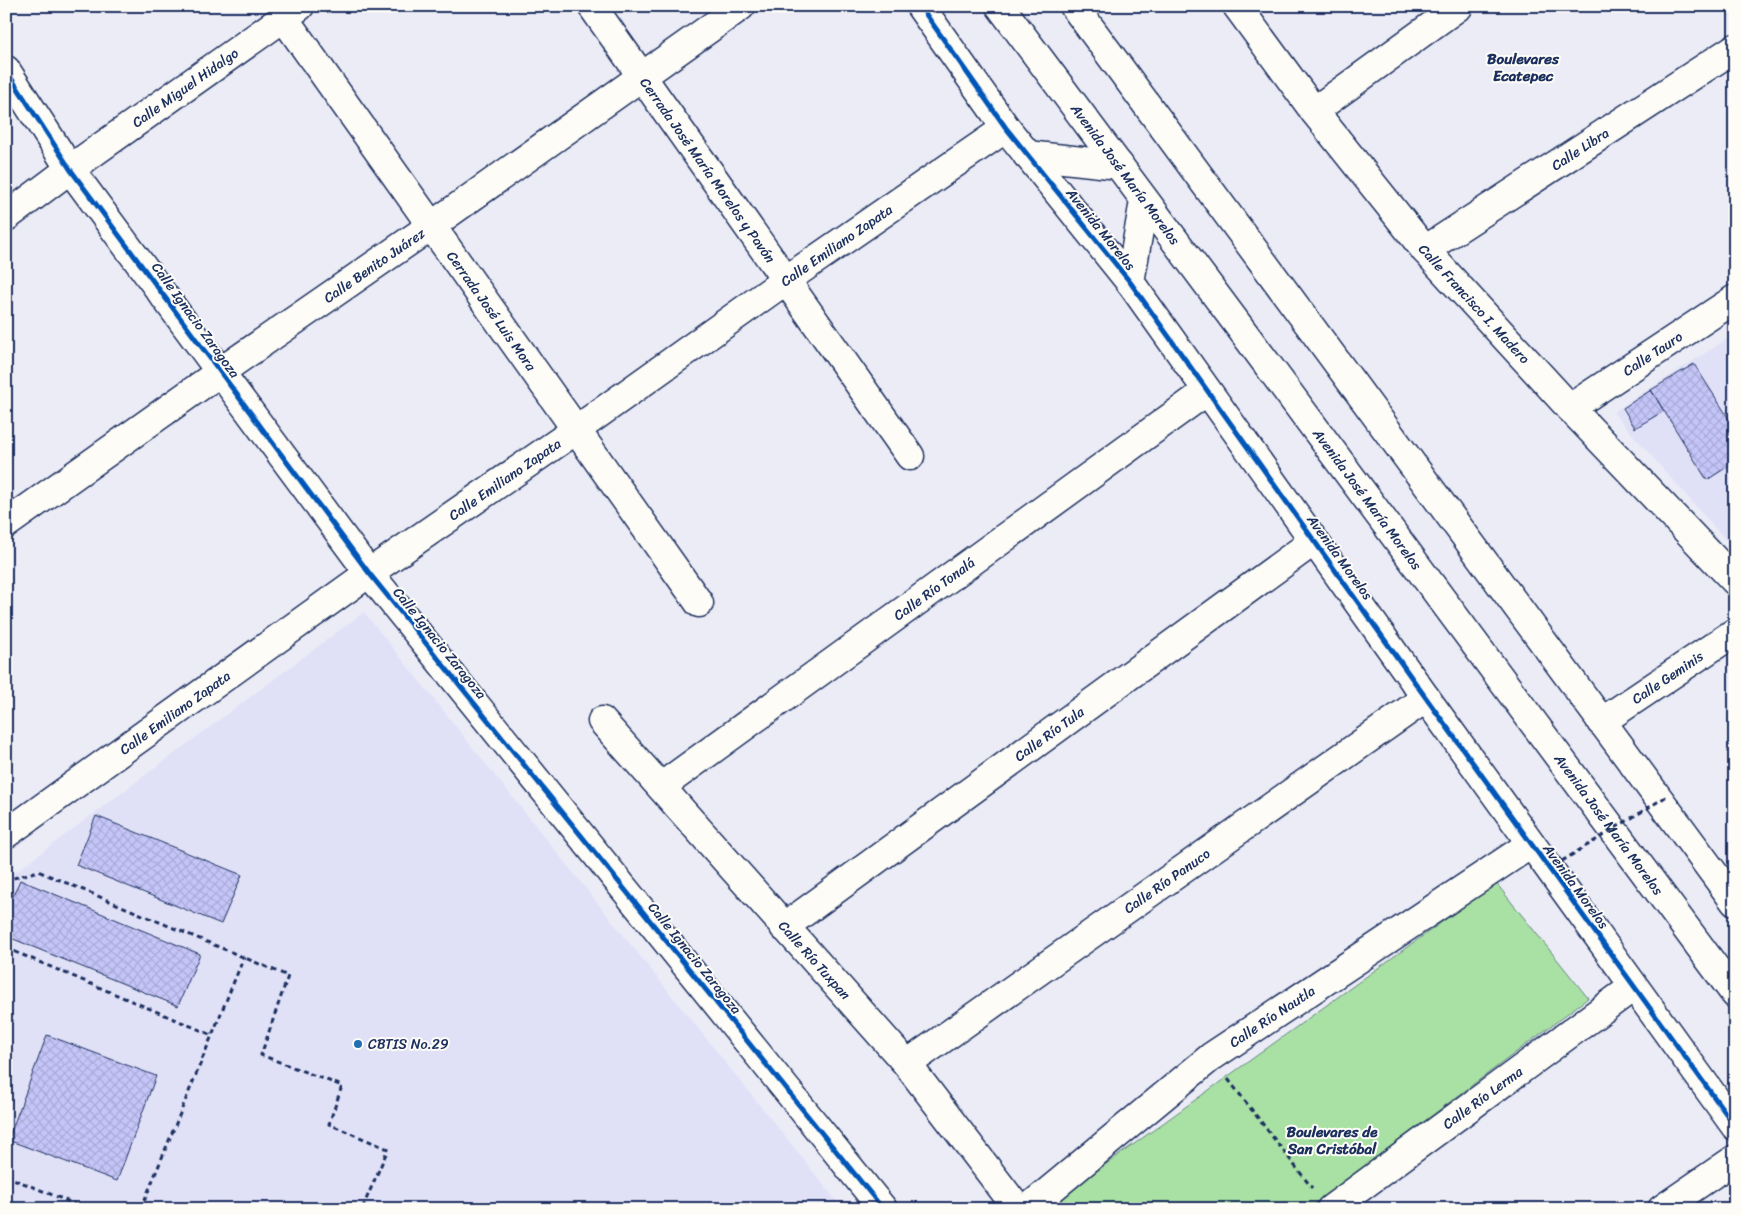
<svg xmlns="http://www.w3.org/2000/svg" width="1741" height="1215" font-family="Sriracha,sans-serif">
  <style>
    .built { fill: #e0e1f7 }
    .green { fill: #a9e0a4; stroke: #628881 }
    .building { fill: url(#building-cross-hatch); stroke: #1b2f5e }
    .lines { fill: none; stroke-linecap: round; stroke-linejoin: round }
    .street-casing { stroke: #1b2f5e; stroke-width: 31 }
    .secondary-casing { stroke: #1b2f5e; stroke-width: 31 }
    .path { stroke: #1b2f5e; stroke-width: 3; stroke-dasharray: 5 4; stroke-linecap: butt }
    .street { stroke: #fdfcf7; stroke-width: 28 }
    .secondary { stroke: #fdfcf7; stroke-width: 28 }
    .path-bridge { stroke: #1b2f5e; stroke-width: 3; stroke-dasharray: 5 4; stroke-linecap: butt }
    .cycleway-casing { stroke: #fdfcf7; stroke-width: 8 }
    .cycleway { stroke: #0057b8; stroke-width: 5 }
    .poi-dot { fill: #1f6fb2; stroke: #fdfcf7; stroke-width: 2 }
    .labels { text-anchor: middle; stroke-width: 4; stroke-linejoin: round; paint-order: stroke }
    .street-label { font-size: 14px; fill: #1b2f5e; stroke: #fdfcf7 }
    .poi-label { font-size: 14px; fill: #1b2f5e; stroke: #fdfcf7; text-anchor: start }
    .neighbourhood-label { font-size: 15px; font-weight: bold; fill: #1b2f5e; stroke: #fdfcf7 }
  </style>
  <defs>
    <pattern id="building-cross-hatch" width="8" height="8" patternUnits="userSpaceOnUse" patternTransform="scale(1.25)"><rect width="8" height="8" fill="#c5c6f8"/><path d="M0 0l8 8M0 8l8-8" fill="none" stroke="#a9aad7"/></pattern>
  </defs>
  <rect width="100%" height="100%" fill="#ececf7"/>
  <filter id="ink" filterUnits="userSpaceOnUse"><feTurbulence type="fractalNoise" baseFrequency=".02" numOctaves="2"/><feDisplacementMap in="SourceGraphic" scale="10" xChannelSelector="R" yChannelSelector="G"/><feConvolveMatrix kernelMatrix="1 2 1 2 8 2 1 2 1" color-interpolation-filters="sRGB"/></filter>
  <g filter="url(#ink)">
    <path class="built" d="M1735,334V551L1613,412Z
      M364,612L843,1209H6V879Z"/>
    <path class="green" d="M1496,883L1588,998L1308,1209H1044Z"/>
    <path class="building" d="M1694,364L1735,428V462L1707,480L1651,390Z
      M1651,390L1664,411L1635,428L1623,408Z
      M96,816L242,875L221,924L76,865Z
      M20,880L200,954L178,1006L6,936V912Z
      M47,1035L156,1076L117,1181L8,1140Z
      M6,1201L25,1209H6Z"/>
    <g class="lines">
      <defs>
        <g id="street">
          <path id="s1" d="M592,6L910,456"/>
          <path d="M920,6L1006,128L1130,282L1426,698L1735,1126"/>
          <path d="M1074,6L1735,902"/>
          <path id="s2" d="M1237,6L1314,111L1425,250L1570,408L1735,581"/>
          <path id="s3" d="M284,18L699,603"/>
          <path d="M6,70L70,169L369,573L883,1209"/>
          <path d="M1314,111L1459,6"/>
          <path id="s4" d="M6,217L70,169L300,6"/>
          <path id="s5" d="M1425,250L1735,48"/>
          <path id="s6" d="M1570,408L1735,299"/>
          <path id="s7" d="M6,524L220,372L431,226L741,6"/>
          <path id="s8" d="M602,721L907,1064L1018,1209"/>
          <path id="s9" d="M1601,722L1735,632"/>
          <path id="s10" d="M662,786L1207,391"/>
          <path id="s11" d="M6,834L369,573L576,430L786,280L1006,128"/>
          <path id="s12" d="M784,927L1314,541"/>
          <path id="s13" d="M907,1064L1426,698"/>
          <path id="s14" d="M1027,1209L1211,1057L1531,844"/>
          <path id="s15" d="M1331,1209L1633,987"/>
        </g>
        <g id="secondary">
          <path id="s16" d="M1000,6L1250,341L1735,994"/>
          <path d="M1027,155L1119,165"/>
          <path d="M1130,282L1144,201"/>
          <path d="M1662,1209L1735,1159"/>
        </g>
      </defs>
      <use href="#street" class="street-casing"/>
      <use href="#secondary" class="secondary-casing"/>
      <path class="path" d="M6,882L7,880L38,871L288,976L261,1055L342,1086L329,1124L388,1149L362,1209
        M6,948L212,1035
        M1228,1079L1312,1188
        M6,1176L87,1209
        M141,1209L244,957"/>
      <use href="#street" class="street"/>
      <use href="#secondary" class="secondary"/>
      <path class="path-bridge" d="M1562,861L1667,796"/>
      <defs>
        <path id="cycleway" d="M920,6L1006,128L1130,282L1426,698L1735,1126
          M6,70L70,169L369,573L883,1209"/>
      </defs>
      <use href="#cycleway" class="cycleway-casing"/>
      <use href="#cycleway" class="cycleway"/>
    </g>
  </g>
  <circle class="poi-dot" cx="358" cy="1044" r="5"/>
  <g class="labels">
    <g class="street-label">
      <text dy="5" stroke="none"><textPath href="#s4" startOffset="221">Calle Miguel Hidalgo</textPath></text>
      <text dy="5" stroke="none"><textPath href="#s5" startOffset="185">Calle Libra</textPath></text>
      <text dy="5" stroke="none"><textPath href="#s1" startOffset="201">Cerrada José María Morelos y Pavón</textPath></text>
      <text dy="5" stroke="none"><textPath href="#s16" startOffset="210">Avenida José María Morelos</textPath></text>
      <text transform="translate(1101 229) rotate(51)" y="5">Avenida Morelos</text>
      <text dy="5" stroke="none"><textPath href="#s11" startOffset="1018">Calle Emiliano Zapata</textPath></text>
      <text dy="5" stroke="none"><textPath href="#s7" startOffset="450">Calle Benito Juárez</textPath></text>
      <text dy="5" stroke="none"><textPath href="#s2" startOffset="381">Calle Francisco I. Madero</textPath></text>
      <text dy="5" stroke="none"><textPath href="#s3" startOffset="359">Cerrada José Luis Mora</textPath></text>
      <text transform="translate(196 320) rotate(54)" y="5">Calle Ignacio Zaragoza</text>
      <text dy="5" stroke="none"><textPath href="#s6" startOffset="99">Calle Tauro</textPath></text>
      <text dy="5" stroke="none"><textPath href="#s11" startOffset="612">Calle Emiliano Zapata</textPath></text>
      <text dy="5" stroke="none"><textPath href="#s16" startOffset="615">Avenida José María Morelos</textPath></text>
      <text transform="translate(1340 557) rotate(54)" y="5">Avenida Morelos</text>
      <text dy="5" stroke="none"><textPath href="#s10" startOffset="336">Calle Río Tonalá</textPath></text>
      <text transform="translate(440 643) rotate(51)" y="5">Calle Ignacio Zaragoza</text>
      <text dy="5" stroke="none"><textPath href="#s9" startOffset="80">Calle Geminis</textPath></text>
      <text dy="5" stroke="none"><textPath href="#s11" startOffset="208">Calle Emiliano Zapata</textPath></text>
      <text dy="5" stroke="none"><textPath href="#s12" startOffset="328">Calle Río Tula</textPath></text>
      <text dy="5" stroke="none"><textPath href="#s16" startOffset="1020">Avenida José María Morelos</textPath></text>
      <text dy="5" stroke="none"><textPath href="#s13" startOffset="318">Calle Río Panuco</textPath></text>
      <text transform="translate(1576 886) rotate(54)" y="5">Avenida Morelos</text>
      <text transform="translate(695 958) rotate(51)" y="5">Calle Ignacio Zaragoza</text>
      <text dy="5" stroke="none"><textPath href="#s8" startOffset="320">Calle Río Tuxpan</textPath></text>
      <text dy="5" stroke="none"><textPath href="#s14" startOffset="312">Calle Río Nautla</textPath></text>
      <text dy="5" stroke="none"><textPath href="#s15" startOffset="188">Calle Río Lerma</textPath></text>
    </g>
    <g class="poi-label">
      <text x="368" y="1049">CBTIS No.29</text>
    </g>
    <g class="neighbourhood-label">
      <text x="1523" y="64">Boulevares<tspan x="1523" dy="17">Ecatepec</tspan></text>
      <text x="1332" y="1137">Boulevares de<tspan x="1332" dy="17">San Cristóbal</tspan></text>
    </g>
  </g>
  <rect width="1741" height="1215" fill="none" stroke="#fdfcf7" stroke-width="25"/>
  <rect x="12" y="12" width="1716" height="1190" fill="none" stroke="#1b2f5e" stroke-width="2" filter="url(#ink)"/>
</svg>
